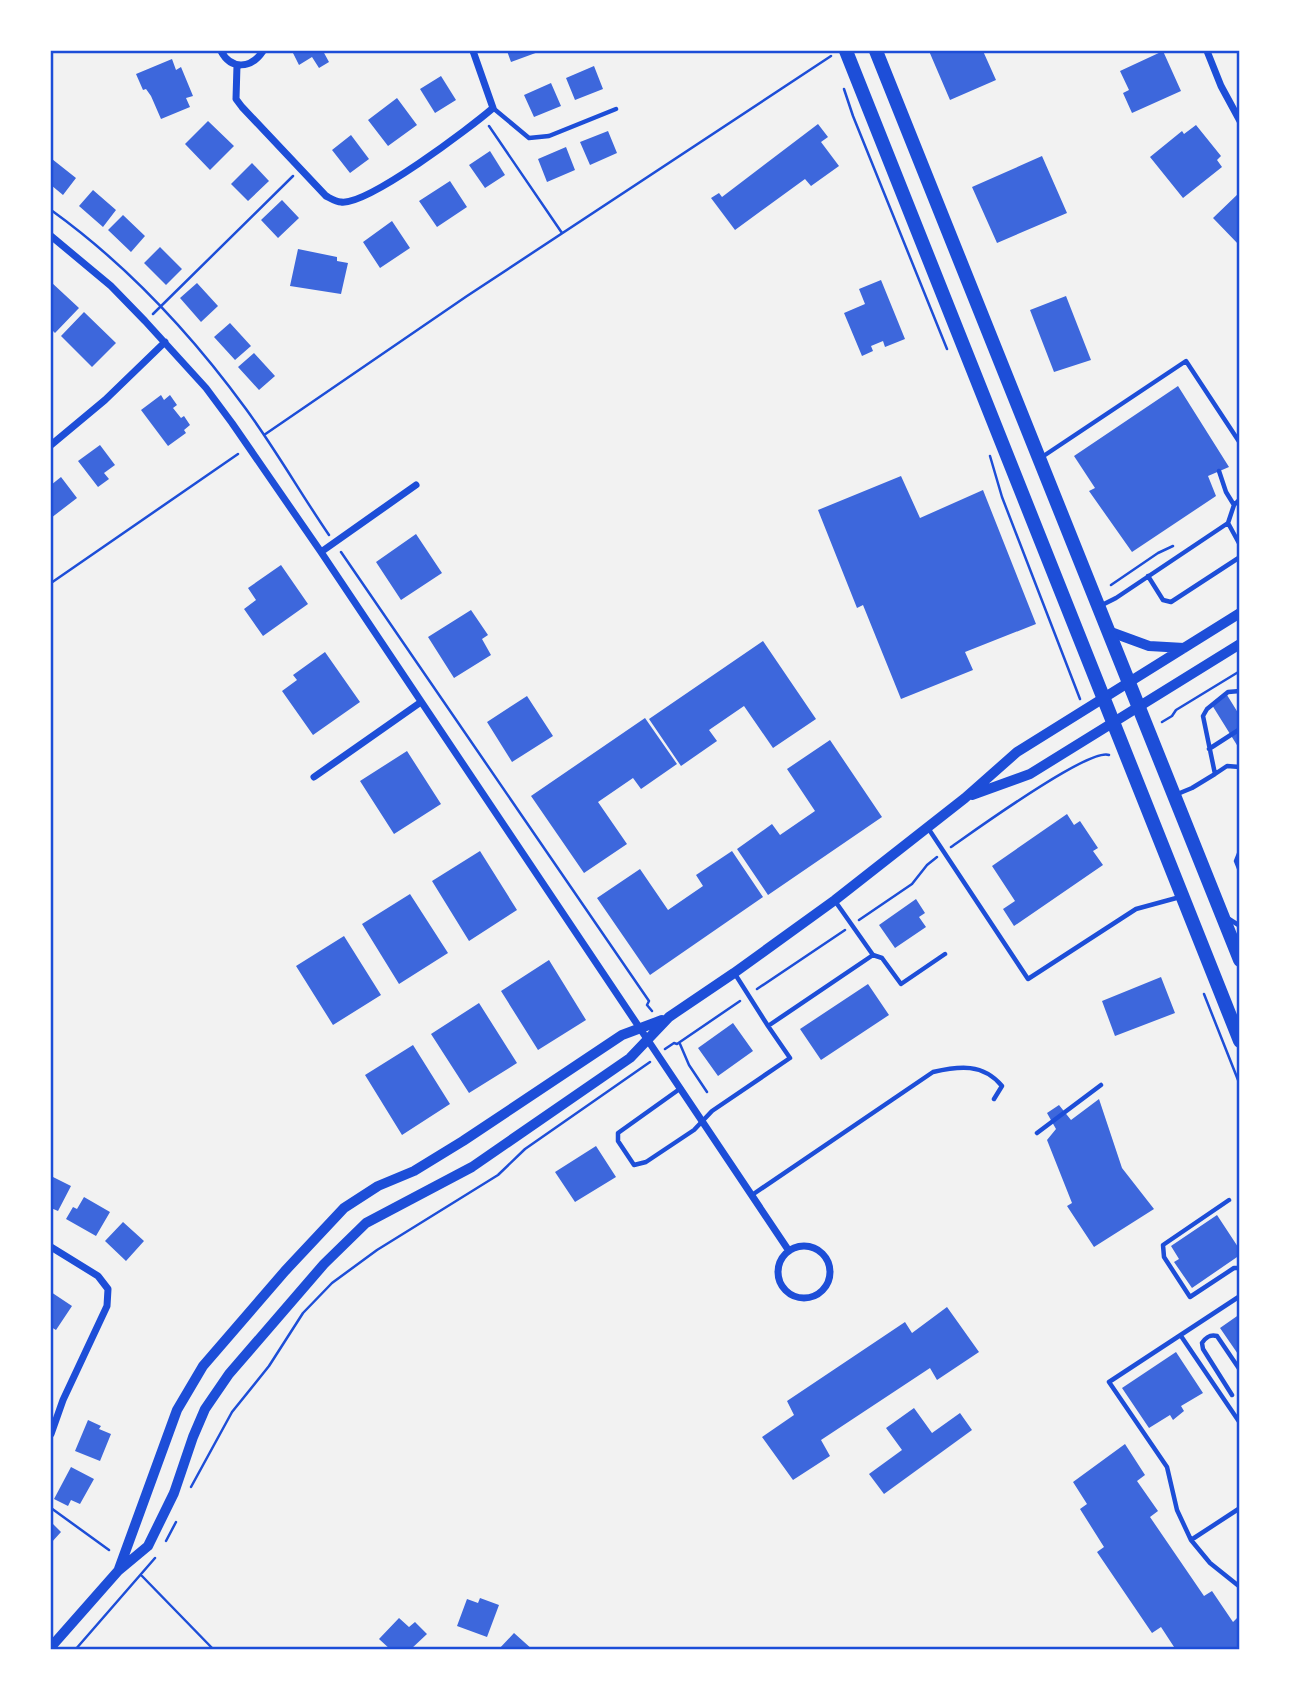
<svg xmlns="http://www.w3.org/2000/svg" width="1291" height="1701" font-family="Helvetica,sans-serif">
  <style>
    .building { fill: #3d67dc }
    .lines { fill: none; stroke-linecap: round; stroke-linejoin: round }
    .path { stroke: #1d4ed8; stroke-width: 2.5 }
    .service { stroke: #1d4ed8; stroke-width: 4.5 }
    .minor { stroke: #1d4ed8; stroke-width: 7 }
    .tertiary { stroke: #1d4ed8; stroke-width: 10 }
    .primary { stroke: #1d4ed8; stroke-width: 14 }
    .neatline { fill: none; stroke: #1d4ed8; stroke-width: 2.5 }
  </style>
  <rect width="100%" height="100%" fill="#f2f2f2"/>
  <path class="building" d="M292,51H323L329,62L319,68L312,57L299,65Z
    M507,51H541L511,62Z
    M929,51H983L996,80L950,100Z
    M1163,51L1181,91L1132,113L1123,93L1129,90L1120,71Z
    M172,59L176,70L181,67L193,96L186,98L190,107L161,119L151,96L146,89L143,90L136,74Z
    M594,66L603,89L575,100L566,78Z
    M441,76L456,100L435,113L420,89Z
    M551,83L561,106L534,117L524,95Z
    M397,98L417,125L388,146L368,120Z
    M208,121L234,146L210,170L185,144Z
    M818,124L828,137L821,142L839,166L811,186L805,179L735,230L711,198L719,193L722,197Z
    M1196,125L1221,156L1217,160L1222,167L1183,198L1150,157L1182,131L1184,134Z
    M608,131L617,153L590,165L580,142Z
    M351,135L369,159L350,173L332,150Z
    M566,147L575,170L547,182L538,159Z
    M490,151L505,175L485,188L469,165Z
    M1042,156L1067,213L997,243L972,187Z
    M52,159L76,178L63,195L51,185Z
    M252,163L269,181L248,201L231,184Z
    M450,181L467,207L437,227L419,201Z
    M93,190L116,210L103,227L79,206Z
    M1240,192V246L1213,218Z
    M282,200L299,218L278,238L261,220Z
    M123,215L145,236L131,252L108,230Z
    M392,221L410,248L380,268L363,242Z
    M160,247L182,269L166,285L144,263Z
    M298,249L337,257V261L348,263L341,294L290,286Z
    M881,280L905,339L885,347L883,341L871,346L873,351L862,356L844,313L865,304L859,289Z
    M51,282L79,308L55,333L51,329Z
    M197,283L218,306L201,322L180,298Z
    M1066,296L1091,360L1054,372L1030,310Z
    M84,312L116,343L92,367L61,336Z
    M230,323L251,346L235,360L214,337Z
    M254,353L275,376L259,390L238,367Z
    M1178,386L1229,467L1208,476L1216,496L1132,552L1089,491L1095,488L1074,456Z
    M161,395L164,400L170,395L177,405L173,408L181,418L184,416L190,425L184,430L186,433L168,446L141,410Z
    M100,445L115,465L104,473L109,479L98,487L78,461Z
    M901,476L920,518L983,490L1036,624L965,652L973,670L901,699L863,605L857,608L818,510Z
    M61,477L77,498L51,518V485Z
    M416,534L442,573L401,600L376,562Z
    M281,565L308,604L263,636L244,609L256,600L248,588Z
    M471,610L488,635L482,639L491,655L454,678L428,637Z
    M763,641L816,719L773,748L744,706L709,730L717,741L681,766L649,719Z
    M325,652L360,702L313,735L282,691L297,680L293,675Z
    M1227,695L1240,716V750L1212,705Z
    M527,696L553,736L512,762L487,722Z
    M645,718L677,764L641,789L633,778L598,802L627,844L584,873L531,796Z
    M830,740L882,817L768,895L737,849L772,824L780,835L815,811L787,769Z
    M407,751L441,804L394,834L360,781Z
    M1067,814L1074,825L1080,821L1098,848L1093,851L1103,865L1014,926L1003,909L1015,901L992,866Z
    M480,851L517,910L469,941L432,881Z
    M732,851L763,897L650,975L597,898L640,869L668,910L703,886L696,875Z
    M410,894L448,953L399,984L362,924Z
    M916,899L925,913L919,917L926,927L895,948L879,925Z
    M344,936L381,995L333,1025L296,966Z
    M549,960L586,1020L538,1050L501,991Z
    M1161,977L1175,1013L1115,1036L1102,1001Z
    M868,984L889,1015L821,1060L800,1029Z
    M479,1003L517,1063L469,1093L431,1034Z
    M733,1023L753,1051L718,1076L698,1048Z
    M413,1045L450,1104L402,1135L365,1075Z
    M1099,1099L1122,1168L1154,1209L1094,1247L1067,1206L1072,1203L1047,1140L1056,1129L1047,1113L1059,1105L1071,1120Z
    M596,1146L616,1177L575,1202L555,1172Z
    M51,1176L71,1186L58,1211L51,1208Z
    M84,1197L110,1212L96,1236L66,1219L73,1207L77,1209Z
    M1217,1215L1240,1250V1255L1192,1288L1174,1262L1179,1259L1171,1246Z
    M123,1222L144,1241L126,1261L105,1241Z
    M51,1292L72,1306L56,1330L51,1327Z
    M947,1307L979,1352L937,1380L930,1368L821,1440L830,1456L793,1480L762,1437L794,1415L787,1401L905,1322L912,1333Z
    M1240,1314V1357L1220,1328Z
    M1176,1352L1203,1393L1181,1406L1184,1411L1173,1420L1170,1415L1149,1428L1122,1388Z
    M914,1408L932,1433L960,1413L972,1430L884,1494L869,1474L902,1450L886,1428Z
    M88,1420L101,1426L99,1429L111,1434L100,1461L75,1451Z
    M1125,1444L1145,1475L1137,1481L1158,1511L1150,1517L1204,1596L1212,1591L1233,1622L1239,1616L1240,1618V1650H1176L1161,1627L1152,1633L1097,1552L1104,1547L1080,1509L1087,1504L1073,1482Z
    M71,1467L94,1479L80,1504L71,1500L68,1506L54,1499Z
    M51,1522L61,1532L51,1543Z
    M480,1598L499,1605L487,1637L457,1626L467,1599L478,1603Z
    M399,1618L409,1627L415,1622L427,1634L410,1650H391L379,1639Z
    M514,1633L533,1650H498Z"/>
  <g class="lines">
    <path class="path" d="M844,89L853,116L947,349
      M489,126L562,233
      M51,210C126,264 192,335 246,409C276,450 301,494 329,535
      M153,314L293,176
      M264,435L467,296L831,56
      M990,456L1002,497L1080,699
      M341,552L649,1001L647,1005L652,1011
      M51,583L238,454
      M1111,585L1158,553L1173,546
      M1162,722L1172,716L1176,710L1240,671
      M951,847C974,831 1090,747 1109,755
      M859,920L912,884L927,865L937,857
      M757,989L845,930
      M1204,994L1240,1085
      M680,1044L689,1065L707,1092
      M665,1049L674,1043L677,1044L740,1001
      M191,1487L232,1412L269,1366L303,1313L332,1283L377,1250L498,1175L525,1149L650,1062
      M51,1508L109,1550
      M166,1541L176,1522
      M142,1576L214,1650
      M75,1650L155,1558"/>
    <path class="service" d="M493,108L529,138L549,136L616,109
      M1042,457L1186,361L1240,443
      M1219,471L1226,492L1234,505
      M1228,523L1234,505L1240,499
      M1148,576L1163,600L1171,602L1240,557
      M1102,605L1116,598L1228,523L1240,545
      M1209,749L1240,729
      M1215,774L1227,766L1240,767
      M1175,795L1192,788L1215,774L1203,716L1207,709L1228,692L1240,691
      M928,828L1028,979L1136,909L1180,897
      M1240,851L1236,861L1240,871
      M1229,919L1240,926
      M873,955L882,958L901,984L945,954
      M735,974L768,1026L873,955L835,901
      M681,1088L618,1133V1141L634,1165L646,1162L694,1130L712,1111L790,1058L768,1026
      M1037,1133L1101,1085
      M752,1195L933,1072C959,1066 983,1063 1002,1086L994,1099
      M1229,1200L1163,1245L1164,1257L1190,1297L1234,1268H1240
      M1240,1296L1109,1382L1167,1467L1177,1510L1191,1540L1210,1563L1240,1587
      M1181,1336L1240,1423
      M1232,1395L1203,1349L1202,1343C1206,1337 1210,1334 1217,1336L1240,1370
      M1191,1540L1240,1508"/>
    <path class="minor" d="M221,51C231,70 251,69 263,51
      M1207,51L1221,86L1240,121
      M237,65L236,99L242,107L326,196C330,198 336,202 341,202C367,206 471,127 493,108L473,51
      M51,236L111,286L145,321L206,388L232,423L321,552L789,1251
      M51,445L105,400L165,342
      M321,552L416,485
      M314,777L421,702
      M778 1272a26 26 0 1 1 52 0a26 26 0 1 1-52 0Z
      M51,1247L98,1276L108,1289L107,1306L63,1400L51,1434"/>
    <path class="tertiary" d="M1108,631L1149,646L1184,648
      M972,795L1030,774L1240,644
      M119,1569L177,1410L203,1366L285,1271L344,1208L378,1186L414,1171L463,1141L622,1035L662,1020
      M51,1647L118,1571L148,1546L174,1493L193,1437L205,1409L229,1374L324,1264L366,1223L472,1167L630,1058L669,1017L734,973L835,900L965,798L1017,752L1240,613"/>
    <path class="primary" d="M846,51L1240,1041
      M876,51L1240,960"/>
  </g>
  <rect width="1291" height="1701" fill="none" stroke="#ffffff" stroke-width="105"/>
  <rect x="52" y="52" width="1186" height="1596" class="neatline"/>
</svg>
